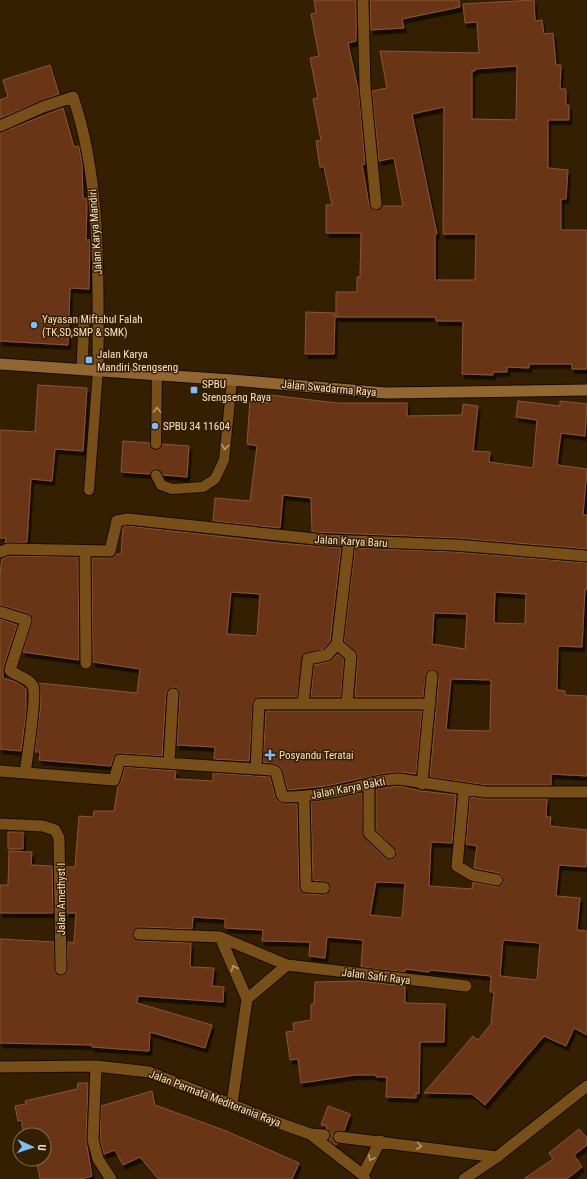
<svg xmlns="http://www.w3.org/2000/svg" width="587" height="1179" font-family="'Roboto Condensed',sans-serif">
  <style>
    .building { fill: #693413; stroke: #8d5535; fill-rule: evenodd; filter: url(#shadow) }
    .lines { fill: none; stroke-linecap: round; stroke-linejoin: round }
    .service-casing { stroke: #170b00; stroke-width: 12 }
    .minor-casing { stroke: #170b00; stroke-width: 13 }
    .tertiary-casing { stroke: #170b00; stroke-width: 13 }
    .secondary-casing { stroke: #170b00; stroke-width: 13 }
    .service { stroke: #784f19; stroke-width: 10 }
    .minor { stroke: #784f19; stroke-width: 11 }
    .tertiary { stroke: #784f19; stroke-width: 11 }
    .secondary { stroke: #926630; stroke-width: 11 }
    .oneway { stroke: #b99870 }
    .poi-dot { fill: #81bdfa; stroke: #351f03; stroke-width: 1.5 }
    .labels { text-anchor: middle; stroke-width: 3; stroke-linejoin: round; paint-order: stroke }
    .street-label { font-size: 11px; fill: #fae2c8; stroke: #351f03 }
    .poi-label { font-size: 11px; fill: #fae2c8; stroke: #351f03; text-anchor: start }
  </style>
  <defs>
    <filter id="shadow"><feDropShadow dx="2.5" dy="4.5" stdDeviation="0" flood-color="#0009"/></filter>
  </defs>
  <rect width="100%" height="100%" fill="#351f03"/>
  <path class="building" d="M314,0H356V41L348,43L359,94L365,164L362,165L369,205L371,208L376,211L383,206H403L394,158L379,161L372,91L387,88L380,51L479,53L477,22L465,23L463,4L534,0L535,21L542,20L544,34L553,33L556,65H561L560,89H566V105H569V120H548V168L568,170L566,199H561V230H587V369H572V364H529V368L507,367V372H493V375L462,374L463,321H436V317H336V292H357V277H360L361,233H326V205H332L324,167H320L316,141L321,140L313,99L318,98L310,58L319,56L311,14L316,13ZM517,66L516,120L472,119V71H475V69ZM444,107L443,234H476L475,280H435V234H437L412,114Z
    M370,0H459L460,7L402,19L404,28L371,30Z
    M50,65L59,94L0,118V100L8,97L3,80Z
    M63,108L74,147L79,146L82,164L83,198L87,199V204L86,240H90L89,289L70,288L68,345L0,341V133Z
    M306,312L335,313L334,354H305Z
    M38,385L87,388L83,451L55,449L52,481L31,479L27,542L5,543L6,538H0V430L35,432Z
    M270,395L337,403H407V416L462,415L463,404L478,406L473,451L490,452L489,462L533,468L537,420L516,417L518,401L560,406V401L587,404L585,436L561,433L557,465L587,469L583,515H587V549L456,538L312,532L311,498L283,495L280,528L213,521L215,498L250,501L257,446L247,444L250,400L269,403Z
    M123,441L150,443L151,447L156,450L159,449L162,444L189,446L187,477L163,475L157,469H153L150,474L121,472Z
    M128,526L278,543L341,548L330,641L323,649L303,655L297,697H259L253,700L249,761L214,759L215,747L177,745L180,694L177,688L173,687L167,690L166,694L162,756L118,753L113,758L111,766L39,760L40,752H35L41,702L39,683L137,693L140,669L93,662L92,558H110L116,554H121L123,527ZM231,592L260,594L257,636L227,634Z
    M355,548L455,552L587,563V589H585L582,647L558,646L557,690L565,691V695L587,696V776L551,774V785H486L430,777L439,677L436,671L432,669L426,672L423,697H355L358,654L344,641ZM495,592L526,594L525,624L494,623ZM434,613L467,614L465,649L432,644ZM451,679L491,680L490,731L446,730Z
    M9,556L78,557L79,660L23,652L33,618L28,613L0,605V572L2,559Z
    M0,619L17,625L3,668V678L16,682L26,689V714L21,751L0,749Z
    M338,654L344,659L341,697H311L314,665L329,662Z
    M266,711H422L416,774L400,772L386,773L326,786L288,790L281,767L275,764L263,762Z
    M125,767L176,771L175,779L213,781V773L270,777L275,797L279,802L284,804H297L299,887L300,891L306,894L324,895L327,894L331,889L327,882L313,880L311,802L362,793L363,836L385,858L392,860L395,858L397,851L376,830V789L399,786L421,791L456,795L452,843L431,842L429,886L472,889L473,882L496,887L502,885L504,881L502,875L499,873L474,868L477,846L466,844L470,797L485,799H547L546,817H551L550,826L587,830L586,867L559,865L556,896L580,898L577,930L587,931V1035L574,1028L566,1046L544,1036L485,1105L472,1094L424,1093L473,1036L478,1040L491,1024L494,992H490L491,976L430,970L429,972L405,969V972L361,967L363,940L327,937L325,958L309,956L310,942L262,941L263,930L225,928V919L193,917L192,929L139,927L133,931V937L139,941L191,943L190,967L214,968L212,986L224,987L223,1002L138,996L137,1003L212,1025L205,1048L150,1032L149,1051L92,1047V1045L0,1043V939L54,942L55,972L61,976L67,973L68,942L74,943L76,913H67L66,867H75L79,816L93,817L94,811H114L118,786L121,782ZM376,882L405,883L402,918L370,915ZM503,940L540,943L537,980L500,976Z
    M8,832H23V849H8Z
    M9,851L32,852L31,865L52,866L53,913H0V885H8Z
    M359,981L405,986V1003L445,1004L444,1042H420L419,1094L416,1093V1098L386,1097L387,1077H376V1075H355L301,1083L298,1059L290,1060L286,1032L294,1031L293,1023L311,1020V1004H314L315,982Z
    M78,1083H88L86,1140L92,1176L81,1179H40L36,1159H44V1135H24L21,1120L18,1121L15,1106L26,1104L25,1101L77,1089Z
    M152,1091L155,1105L226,1131L299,1163L292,1179H158L140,1157L123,1165L115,1150L104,1154L100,1139L101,1106Z
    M328,1106L350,1114L344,1131L337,1130L333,1133L332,1139L337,1144L336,1145L329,1140L331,1135L330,1132L326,1128L327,1126L321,1125Z
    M579,1129L587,1138V1145L574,1155L582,1167L567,1179H524L553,1159L549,1153Z"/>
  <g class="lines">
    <defs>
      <path id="service" d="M156,444L157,375
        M156,475L161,485L172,489L203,487L215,479L224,460L232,380
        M89,490L98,370"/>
      <path id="minor" d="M363,0L365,87L376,204
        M0,126L43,107L73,97C102,181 98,282 98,370
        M82,369L84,319
        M85,551L86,663
        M0,552L8,549L110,551L117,521L128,519L325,540L455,545L587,556
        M0,612L26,620L10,670C16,676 29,678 33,686C37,696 27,759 25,773
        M337,644L351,656L347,704
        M303,704L308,659L327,655L337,644L349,541
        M169,762L173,694
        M256,769L259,704H430
        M0,771L114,780L120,760L272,770L276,772L282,795L284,797C308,797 330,793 353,788C368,784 383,779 399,779L485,792H587
        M369,784V833L390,853
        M422,784L432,676
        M464,789L457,866L472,875L497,880
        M304,797L306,887L324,888
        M0,824L43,826L55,830L59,838L61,969
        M139,934L220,937L287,965L466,986
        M220,937L247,999L232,1104
        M247,999L287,965
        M96,1066L93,1140L98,1159L111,1179
        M0,1067L96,1066L149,1072L271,1120L310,1134L324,1135
        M310,1134L363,1175L365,1179
        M339,1137L497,1157
        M363,1175L380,1141"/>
      <path id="tertiary" d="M464,1179L497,1157L587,1086"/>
      <path id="secondary" d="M0,364L232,380L386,393L587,390"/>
    </defs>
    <use href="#service" class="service-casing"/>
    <use href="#minor" class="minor-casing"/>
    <use href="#tertiary" class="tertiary-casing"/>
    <use href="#secondary" class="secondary-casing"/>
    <use href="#service" class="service"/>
    <use href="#minor" class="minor"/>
    <use href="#tertiary" class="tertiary"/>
    <use href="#secondary" class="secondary"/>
  </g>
  <defs><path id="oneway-chevron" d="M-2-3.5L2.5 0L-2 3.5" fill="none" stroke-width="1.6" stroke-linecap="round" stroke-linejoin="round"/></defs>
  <g class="oneway">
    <use href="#oneway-chevron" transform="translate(157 410) rotate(-90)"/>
    <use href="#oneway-chevron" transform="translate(225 447) rotate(95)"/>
    <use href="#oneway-chevron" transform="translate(234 968) rotate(-113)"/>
    <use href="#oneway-chevron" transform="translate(419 1146) rotate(8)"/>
    <use href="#oneway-chevron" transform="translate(371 1158) rotate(118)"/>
  </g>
  <g class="poi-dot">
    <circle cx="34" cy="325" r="4"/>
    <rect x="85" y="356" width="8" height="8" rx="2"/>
    <rect x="190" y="386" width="8" height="8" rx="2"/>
    <circle cx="155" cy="426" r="4"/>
    <path d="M268 749h4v4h4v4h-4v4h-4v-4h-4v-4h4z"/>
  </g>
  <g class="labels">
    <g class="street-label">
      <text transform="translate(95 232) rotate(-94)" y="4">Jalan Karya Mandiri</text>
      <text transform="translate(329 388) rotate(5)" y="4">Jalan Swadarma Raya</text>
      <text transform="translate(351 541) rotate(3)" y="4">Jalan Karya Baru</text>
      <text transform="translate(348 788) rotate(-11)" y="4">Jalan Karya Bakti</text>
      <text transform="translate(61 899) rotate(-90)" y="4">Jalan Amethyst I</text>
      <text transform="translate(376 976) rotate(7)" y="4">Jalan Safir Raya</text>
      <text transform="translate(215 1098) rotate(21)" y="4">Jalan Permata Mediterania Raya</text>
    </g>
    <g class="poi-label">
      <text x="42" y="323">Yayasan Miftahul Falah<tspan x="42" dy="13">(TK,SD,SMP &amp; SMK)</tspan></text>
      <text x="97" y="358">Jalan Karya<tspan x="97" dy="13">Mandiri Srengseng</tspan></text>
      <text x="202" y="388">SPBU<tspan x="202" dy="13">Srengseng Raya</tspan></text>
      <text x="163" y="430">SPBU 34 11604</text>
      <text x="279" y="759">Posyandu Teratai</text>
    </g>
  </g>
  <g transform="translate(32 1147) rotate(93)"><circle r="19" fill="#351f03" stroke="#846d52"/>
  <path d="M0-3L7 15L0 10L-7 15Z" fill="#81bdfa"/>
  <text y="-6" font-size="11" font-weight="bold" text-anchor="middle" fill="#fae2c8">U</text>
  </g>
</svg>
